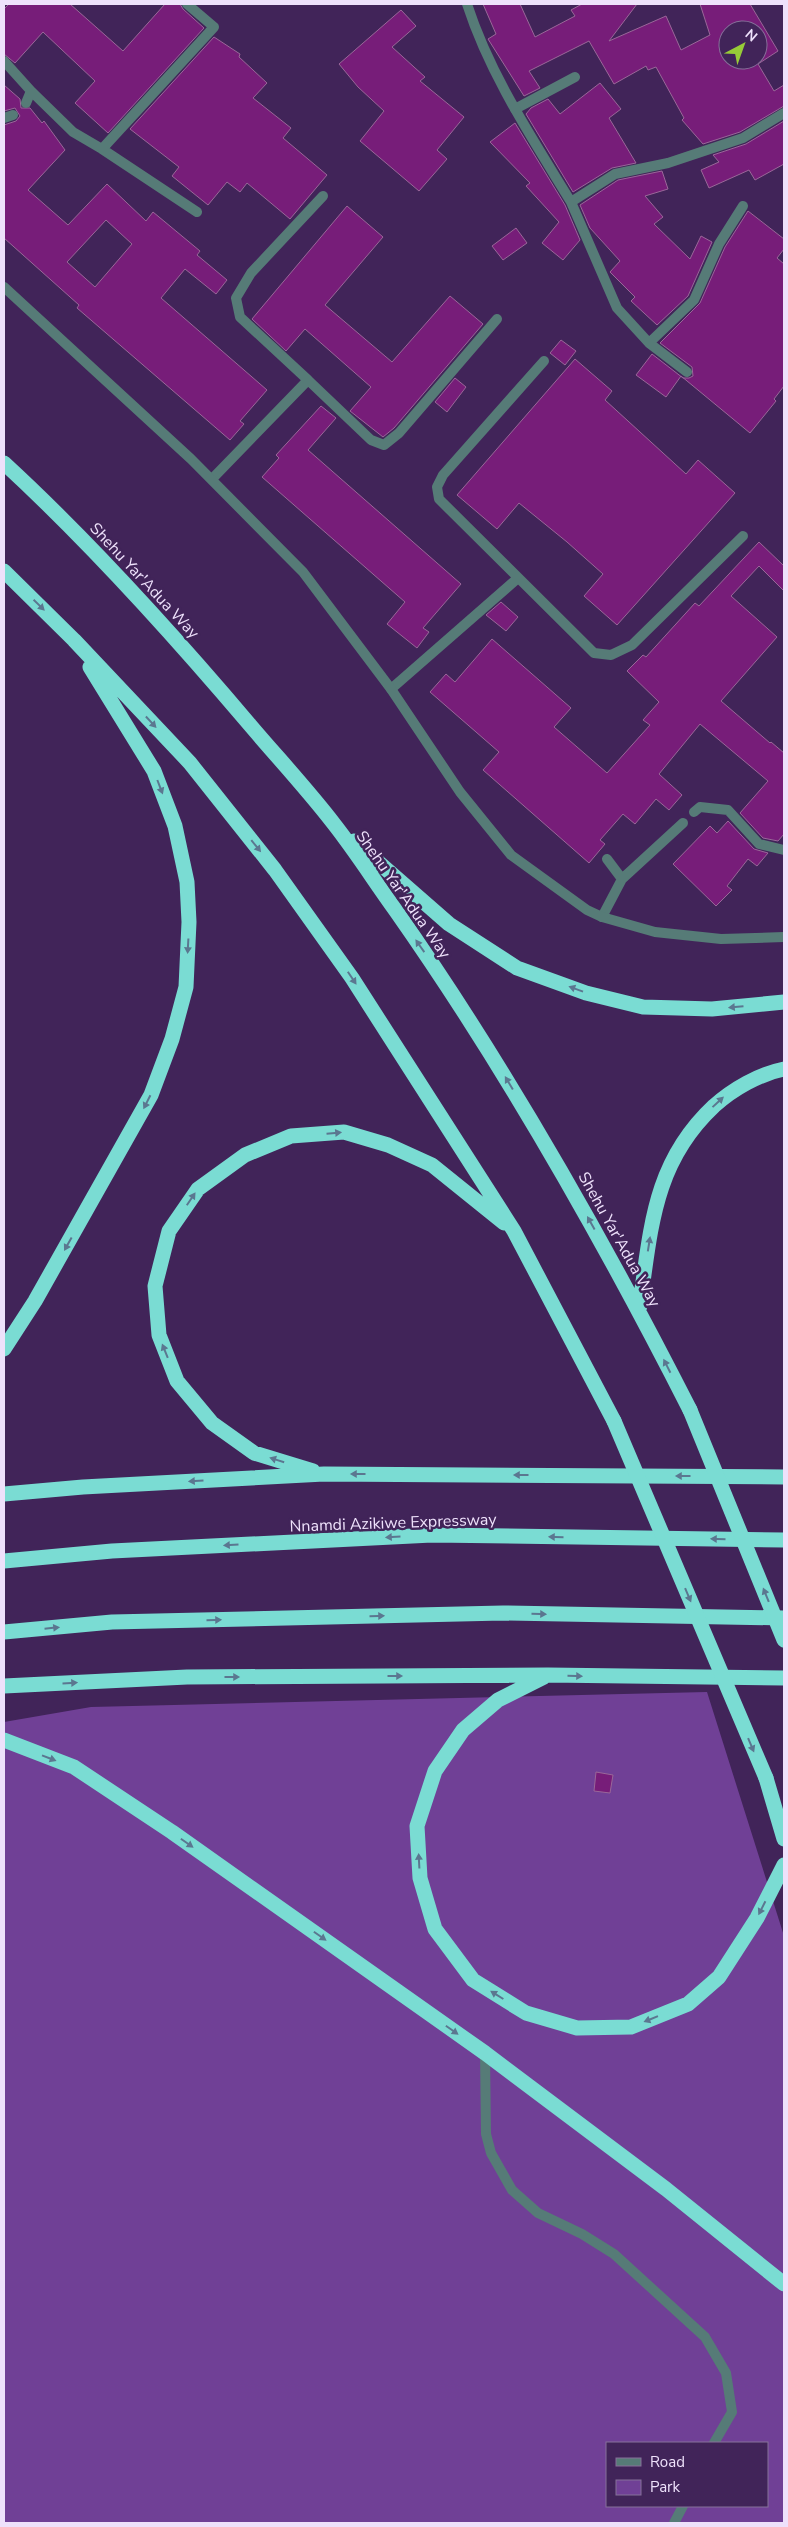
<svg xmlns="http://www.w3.org/2000/svg" width="788" height="2527" font-family="'Nunito Sans',sans-serif">
  <style>
    .green { fill: #704096; fill-rule: evenodd }
    .building { fill: #771d79; stroke: #9a6799; fill-rule: evenodd }
    .lines { fill: none; stroke-linecap: round; stroke-linejoin: round }
    .lane { stroke: #567b77; stroke-width: 10 }
    .street { stroke: #567b77; stroke-width: 10 }
    .highway { stroke: #7adcd3; stroke-width: 15 }
    .highway-bridge { stroke: #7adcd3; stroke-width: 15 }
    .oneway { fill: #5b7790 }
    .labels { text-anchor: middle; stroke-width: 5; stroke-linejoin: round; paint-order: stroke }
    .street-label { font-size: 16px; fill: #eee1fb; stroke: #412459 }
  </style>
  <rect width="100%" height="100%" fill="#412459"/>
  <path class="green" d="M707,1692L784,1936V2523H4V1722L91,1707ZM607,2443H767V2506H607Z"/>
  <path class="building" d="M9,4H70L123,51L165,4H180L183,9L204,28L108,133L75,103L95,81L43,32L15,63L4,54V9Z
    M483,4H520L535,37L575,16L571,10L582,4H637L609,41L666,16L681,50L710,35L700,4H750L778,51L758,64L774,91L784,85V106L740,132L703,144L682,120L684,118L656,67L648,70L646,66L614,84L589,41L529,71L540,88L524,96L488,39L496,34ZM728,30H758V60H728Z
    M401,10L416,26L392,47L425,77L420,81L464,117L437,150L447,159L419,191L360,141L384,111L358,87L339,64Z
    M214,37L240,54L239,57L267,83L253,98L291,128L283,138L327,175L290,219L247,183L240,192L227,182L208,205L172,176L179,167L130,129Z
    M600,83L621,109L609,118L636,163L612,168L573,192L526,114L531,108L548,99L560,114Z
    M4,85L20,99L21,108H30L42,123L44,121L65,150L28,190L68,225L107,184L146,221L153,212L200,251L197,255L227,280L216,294L185,269L161,298L267,390L240,421L244,424L230,440L77,308L79,305L4,238V125L16,121L20,116L15,108L4,111ZM106,220L132,244L95,287L67,262Z
    M784,121V164L755,180L749,170L709,188L701,170L719,162L713,155L746,144Z
    M515,123L565,205L580,240L563,260L542,243L559,222L526,186L530,183L490,142Z
    M662,171L668,189L645,196L663,217L654,224L690,259L701,236L712,242L688,296L657,325L631,301L635,297L610,272L620,261L590,228L580,205L618,180Z
    M347,206L383,237L325,305L392,362L450,296L483,324L394,428L383,437L350,411L371,387L305,329L286,351L252,319Z
    M748,211L784,239V249L777,258L784,264V386L774,399L776,401L750,433L681,376L666,397L636,375L652,354L683,378H689L693,376L692,367L660,343L700,303L725,247Z
    M516,228L527,243L503,260L492,246Z
    M561,340L576,351L565,365L550,353Z
    M575,359L612,391L605,400L686,474L698,460L735,493L617,625L584,596L603,574L567,542L519,503L497,529L457,495Z
    M455,378L466,387L447,412L435,402Z
    M321,406L336,418L308,450L461,584L423,628L429,632L417,648L387,624L405,602L262,477L279,458L276,455Z
    M759,542L784,566V591L759,566L731,596L777,637L721,701L770,743L771,742L784,753V834L778,841L763,838L740,813L768,781L700,724L659,774L682,795L669,810L656,799L635,824L623,814L600,840L605,844L589,863L483,770L499,752L430,692L446,674L455,682L492,639L571,708L554,727L607,773L650,725L643,720L659,702L627,671L643,655L646,657L695,603L699,606Z
    M501,602L518,617L506,631L486,615Z
    M728,821L754,849L768,853L757,866L748,859L727,886L732,890L716,906L673,864L710,826L717,833Z
    M596,1772L613,1775L610,1793L594,1791Z"/>
  <g class="lines">
    <path class="lane" d="M4,61L31,91
      M26,103L31,91L73,132L102,149L214,27L187,4
      M515,109L575,77
      M4,118L13,115
      M102,149L197,212
      M544,361L443,475L437,487L439,499L594,653L611,655L632,645L743,536
      M308,380L240,317L236,298L251,273L323,196
      M212,479L308,380L371,440L384,445L399,433L497,319
      M391,689L518,578
      M694,812L700,807L728,810L759,844L784,850
      M607,859L622,879
      M602,917L622,879L683,823
      M485,2053L486,2134L491,2153L512,2190L538,2213L582,2234L614,2254L705,2337L726,2373L732,2412L714,2443
      M674,2523L683,2506"/>
    <path class="street" d="M467,4C490,75 532,138 571,202L615,174L668,163L743,138L784,113
      M571,202L617,308L649,343L687,372
      M4,287L191,459L303,572L391,689L460,792L511,855L587,910L602,917L655,932L721,939L784,937
      M649,343L694,300L719,244L743,206"/>
    <path class="highway" d="M4,463C92,544 172,633 250,725C278,758 308,790 334,824C356,852 375,882 396,911C507,1069 602,1237 690,1410
      M4,571L74,640L190,763L275,870L352,978L514,1231L614,1421
      M354,841L449,924L517,968L586,993L643,1007L712,1009L784,1002
      M639,1310C651,1231 652,1164 714,1106C733,1089 759,1074 784,1069
      M4,1349L35,1301L151,1095L172,1039L186,987L189,922L187,882L175,826L154,771L90,667
      M313,1471L254,1453L212,1423L177,1381L159,1335L155,1286L169,1231L198,1189L245,1155L291,1136L344,1132L388,1145L432,1165L504,1223
      M4,1494L83,1487L324,1474L784,1477
      M4,1561L112,1551L432,1535L784,1540
      M4,1632L112,1622L503,1613L784,1618
      M544,1677L498,1700L463,1730L435,1771L417,1826L420,1878L435,1929L473,1980L526,2013L577,2028L631,2027L688,2004L719,1977L757,1918L784,1865
      M4,1686L187,1677L548,1675L784,1678
      M4,1740L74,1767L172,1832L485,2053L666,2189L784,2284
      M766,1778L784,1839"/>
    <path class="highway-bridge" d="M690,1410L784,1640
      M614,1421L766,1778"/>
  </g>
  <defs><path id="oneway-solid" d="M-6-.8H1V-3.2L6.5 0L1 3.2V.8H-6Z" transform="scale(1.25)"/></defs>
  <g class="oneway">
    <use href="#oneway-solid" transform="translate(39 605) rotate(44)"/>
    <use href="#oneway-solid" transform="translate(151 722) rotate(47)"/>
    <use href="#oneway-solid" transform="translate(160 787) rotate(69)"/>
    <use href="#oneway-solid" transform="translate(256 846) rotate(51)"/>
    <use href="#oneway-solid" transform="translate(188 946) rotate(93)"/>
    <use href="#oneway-solid" transform="translate(420 946) rotate(-125)"/>
    <use href="#oneway-solid" transform="translate(352 978) rotate(56)"/>
    <use href="#oneway-solid" transform="translate(576 989) rotate(-160)"/>
    <use href="#oneway-solid" transform="translate(736 1007) rotate(175)"/>
    <use href="#oneway-solid" transform="translate(509 1083) rotate(-121)"/>
    <use href="#oneway-solid" transform="translate(147 1102) rotate(117)"/>
    <use href="#oneway-solid" transform="translate(718 1102) rotate(-43)"/>
    <use href="#oneway-solid" transform="translate(334 1133) rotate(-5)"/>
    <use href="#oneway-solid" transform="translate(191 1199) rotate(-56)"/>
    <use href="#oneway-solid" transform="translate(591 1223) rotate(-119)"/>
    <use href="#oneway-solid" transform="translate(68 1244) rotate(119)"/>
    <use href="#oneway-solid" transform="translate(649 1244) rotate(-81)"/>
    <use href="#oneway-solid" transform="translate(165 1351) rotate(-112)"/>
    <use href="#oneway-solid" transform="translate(667 1366) rotate(-117)"/>
    <use href="#oneway-solid" transform="translate(277 1460) rotate(-163)"/>
    <use href="#oneway-solid" transform="translate(358 1474) rotate(-180)"/>
    <use href="#oneway-solid" transform="translate(521 1475) rotate(-180)"/>
    <use href="#oneway-solid" transform="translate(683 1476) rotate(-180)"/>
    <use href="#oneway-solid" transform="translate(196 1481) rotate(177)"/>
    <use href="#oneway-solid" transform="translate(393 1537) rotate(177)"/>
    <use href="#oneway-solid" transform="translate(556 1537) rotate(-179)"/>
    <use href="#oneway-solid" transform="translate(718 1539) rotate(-179)"/>
    <use href="#oneway-solid" transform="translate(231 1545) rotate(177)"/>
    <use href="#oneway-solid" transform="translate(688 1595) rotate(67)"/>
    <use href="#oneway-solid" transform="translate(766 1595) rotate(-112)"/>
    <use href="#oneway-solid" transform="translate(539 1614) rotate(1)"/>
    <use href="#oneway-solid" transform="translate(377 1616) rotate(-1)"/>
    <use href="#oneway-solid" transform="translate(214 1620) rotate(-1)"/>
    <use href="#oneway-solid" transform="translate(52 1628) rotate(-6)"/>
    <use href="#oneway-solid" transform="translate(395 1676)"/>
    <use href="#oneway-solid" transform="translate(575 1676) rotate(1)"/>
    <use href="#oneway-solid" transform="translate(232 1677)"/>
    <use href="#oneway-solid" transform="translate(70 1683) rotate(-3)"/>
    <use href="#oneway-solid" transform="translate(751 1745) rotate(67)"/>
    <use href="#oneway-solid" transform="translate(49 1758) rotate(21)"/>
    <use href="#oneway-solid" transform="translate(187 1843) rotate(35)"/>
    <use href="#oneway-solid" transform="translate(419 1861) rotate(-93)"/>
    <use href="#oneway-solid" transform="translate(762 1908) rotate(117)"/>
    <use href="#oneway-solid" transform="translate(320 1936) rotate(35)"/>
    <use href="#oneway-solid" transform="translate(497 1995) rotate(-148)"/>
    <use href="#oneway-solid" transform="translate(651 2019) rotate(158)"/>
    <use href="#oneway-solid" transform="translate(452 2030) rotate(35)"/>
  </g>
  <g class="labels">
    <g class="street-label">
      <text transform="translate(145 580) rotate(47)" y="6">Shehu Yar'Adua Way</text>
      <text transform="translate(404 894) rotate(55)" y="6">Shehu Yar'Adua Way</text>
      <text transform="translate(620 1239) rotate(61)" y="6">Shehu Yar'Adua Way</text>
      <text transform="translate(393 1522) rotate(-2)" y="6">Nnamdi Azikiwe Expressway</text>
    </g>
  </g>
  <rect width="788" height="2527" fill="none" stroke="#eee1fb" stroke-width="10"/>
  <rect x="606" y="2442" width="162" height="65" fill="#412459" stroke="#86709a"/>
  <rect x="616" y="2458" width="25" height="8" fill="#567b77" stroke="#86709a"/>
  <text x="650" y="2467" font-size="15" fill="#eee1fb">Road</text>
  <rect x="616" y="2480" width="25" height="15" fill="#704096" stroke="#86709a"/>
  <text x="650" y="2492" font-size="15" fill="#eee1fb">Park</text>
  <g transform="translate(743 45) rotate(41)"><circle r="24" fill="#412459" stroke="#86709a"/>
  <path d="M0-4L9 19L0 12L-9 19Z" fill="#97cb38"/>
  <text y="-8" font-size="14" font-weight="bold" text-anchor="middle" fill="#eee1fb">N</text>
  </g>
</svg>
